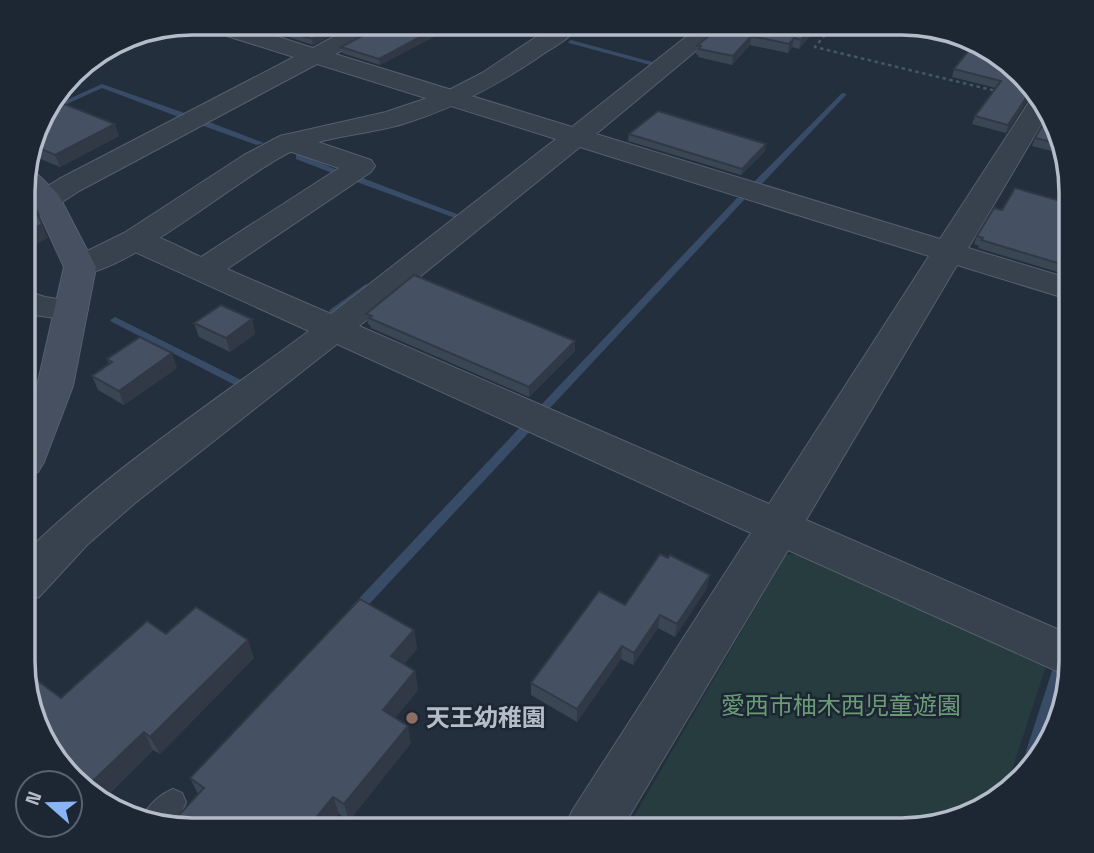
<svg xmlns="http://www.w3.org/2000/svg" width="1094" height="853" font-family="'Space Grotesk','Noto Sans JP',sans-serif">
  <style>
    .green { fill: #263c3f }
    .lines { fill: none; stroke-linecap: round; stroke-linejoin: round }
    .stream { fill: #394c67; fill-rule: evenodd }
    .service-casing { stroke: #565f6c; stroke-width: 2 }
    .minor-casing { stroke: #565f6c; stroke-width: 2 }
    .tertiary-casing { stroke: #565f6c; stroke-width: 2 }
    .secondary-casing { stroke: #565f6c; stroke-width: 2 }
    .path { stroke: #44595c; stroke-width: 2.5; stroke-dasharray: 3.5 3.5; stroke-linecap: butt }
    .service { fill: #38414e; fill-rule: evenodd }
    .minor { fill: #38414e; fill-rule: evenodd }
    .tertiary { fill: #38414e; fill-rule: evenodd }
    .secondary { fill: #465061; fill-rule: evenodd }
    .wall { fill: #3b4654 }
    .shaded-wall { fill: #303945 }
    .building { fill: #455162; stroke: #303945; stroke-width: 2 }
    .education-dot { fill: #8d6e63; stroke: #1d2633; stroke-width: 2.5 }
    .labels { text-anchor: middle; stroke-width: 5; stroke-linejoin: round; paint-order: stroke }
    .near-park-label { font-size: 24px; fill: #6b9a76; stroke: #1d2633 }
    .near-poi-label { font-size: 24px; font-weight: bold; fill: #b4bcc9; stroke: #1d2633; text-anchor: start }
    .rim { fill: none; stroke: #b4bcc9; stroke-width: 3.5 }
  </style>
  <rect width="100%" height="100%" fill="#242f3e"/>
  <path class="green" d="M805,553L1047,663L1005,791L967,817L902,830H650L632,820L786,555Z"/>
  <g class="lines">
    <path class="stream" d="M512,28H521L540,33L537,35Z
      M571,40L656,63L657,64L654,66L569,43L568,42Z
      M102,84L190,115L191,117L184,119L102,88L43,115L44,110Z
      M842,93L847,94L758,188H752V184Z
      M198,120H204L264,143L257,145L198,124Z
      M296,155H302L342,172L338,174H335L296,159Z
      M354,177H360L462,216L461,218H455L354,181Z
      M737,198H743L744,200L550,408H542L541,406L542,404Z
      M366,284L370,287L369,289L337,313H331L329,311L331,309Z
      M115,317L245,382L246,384L241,387L237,386L112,322L110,320Z
      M528,422L532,423L533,426L532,429L360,614L356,615L352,614L350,610L352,606L524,423Z
      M1059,665L1064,667L1066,671L1037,760L1029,773L1020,780L1018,776L1052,671L1054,667Z"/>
    <defs>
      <path id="service" d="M173,789L182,793L186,802L182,811L168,827L141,820C146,807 160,794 173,789Z"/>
      <path id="minor" d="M883,23C919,23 955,28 986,48L978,50L886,28Z
        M701,25H727L596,134L940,239L1033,96L1037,95L1049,111L968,248L1071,279V300L957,265L806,520L1071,635L1070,677L788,550L621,830H564L572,811L751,533L337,344L135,503L87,545L39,597L23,602V555C109,470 212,403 309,331L124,247L119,240L124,233C149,227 179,248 201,257L339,168L280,148L276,142L280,136L290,134L300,136L371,160L375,166L371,172L227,269L331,314L556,139L317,64L79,191L35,220L24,223V201L59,179L294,57L227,36L224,31L257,30L313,48L348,29H377L374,34L335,54L572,127ZM580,147L929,256L769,504L359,326Z
        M24,290L45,297L83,303L88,310L83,317L71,320L26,314Z"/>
      <path id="tertiary" d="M551,27H578C569,40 549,49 536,59C494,87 452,109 403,124C369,134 331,136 299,148C246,169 116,286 69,274L64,267L69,260L124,233L244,155L280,136L386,112L445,92L482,73Z"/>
      <path id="secondary" d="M24,169L34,171L58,194L96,267L73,386L44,462L38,472L24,476V416L37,386L64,267L35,204L24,193Z"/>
    </defs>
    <use href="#service" class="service-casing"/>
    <use href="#minor" class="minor-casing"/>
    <use href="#tertiary" class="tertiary-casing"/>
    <use href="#secondary" class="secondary-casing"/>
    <path class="path" d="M834,24L815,47L1000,92"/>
    <use href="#service" class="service"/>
    <use href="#minor" class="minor"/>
    <use href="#tertiary" class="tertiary"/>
    <use href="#secondary" class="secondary"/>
  </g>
  <path class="wall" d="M820,24L799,49L792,47L788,53L750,45L732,65L698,57V55L696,54L697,46Z
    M267,30H341L313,45Z
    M374,30L443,32L380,65L342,53L341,47Z
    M979,43L1031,95L1006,133L972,124L975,116L996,88L952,77L954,69Z
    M45,109L119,136L60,167L29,154Z
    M1054,117L1063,154L1032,146L1035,138Z
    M629,134L765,151L741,175L628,141Z
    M1071,204V276L978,248L979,246L974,244L977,236L1002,210Z
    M366,314L575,351L529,397L371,328L370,325L368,324Z
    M252,319L255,334L230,352L199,337L194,323Z
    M107,359L177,368L124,405L98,390L92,376L109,364Z
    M707,588L675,637L658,628L633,665L621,659L577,722L531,695V683L625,605Z
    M414,630L417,649L404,664L415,671L418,690L395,718L411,743L349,821L339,814L198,794L190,778Z
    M166,634L254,658L160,754L153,750L110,793L126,813L80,788L61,698Z"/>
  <path class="shaded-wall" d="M814,24H820L799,49L801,40Z
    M437,28H443V32L380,65L379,59Z
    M329,30H341L313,45L312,39Z
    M751,36L750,45L732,65L733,56Z
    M794,38L792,47L788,53L789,44Z
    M1032,89L1035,93L1031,95L1006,133L1008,125Z
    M115,124L119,136L60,167L55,155Z
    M766,144L765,151L741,175L742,169Z
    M42,224L48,238L24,251V234Z
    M252,319L255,334L230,352L226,338Z
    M575,341V351L529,397V387Z
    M172,353L177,368L124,405L119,391Z
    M710,575L707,588L675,637L677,624Z
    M660,615L658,628L633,665L634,653Z
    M414,630L417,649L394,675L391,656Z
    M248,640L254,658L160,754L150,737Z
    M622,646L621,659L577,722V709Z
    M415,671L418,690L387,728L383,710Z
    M408,726L411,743L349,821L344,804Z
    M144,732L153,750L105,797L94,780Z
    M115,797L126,813L124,816L107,805Z
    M333,797L339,814L326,830H306Z"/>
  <path class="building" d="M814,24L801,40L794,38L789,44L751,36L733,56L699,49L701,46H697L721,25Z
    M437,28L379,59L341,47L375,29Z
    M284,30H329L312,39Z
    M979,43L1014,65L1032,89L1008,125L975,116L1001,81L954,69L974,44Z
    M59,102L115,124L55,155L32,145L45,109Z
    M658,111L766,144L742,169L629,134Z
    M1050,112L1054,117L1060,144L1035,138Z
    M1015,188L1071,204V267L981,240L983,238L977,236L994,208L1002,210Z
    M34,207L42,224L24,234V210Z
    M414,275L575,341L529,387L369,318L372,316L366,314Z
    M221,305L252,319L226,338L194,323Z
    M140,337L172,353L119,391L92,376L112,362L107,359Z
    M660,554L668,558L670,555L710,575L677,624L660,615L634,653L622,646L577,709L531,683L599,591L625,605Z
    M360,599L414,630L391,656L415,671L383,710L408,726L344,804L333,797L306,830H181L168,827L204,788L190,778Z
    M196,607L248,640L150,737L144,732L94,780L115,797L107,805L80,788L40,736L23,670L61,698L147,621L166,634Z"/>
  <circle class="education-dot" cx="412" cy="718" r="7"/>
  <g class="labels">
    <g class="near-park-label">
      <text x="841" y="714">愛西市柚木西児童遊園</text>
    </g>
    <g class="near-poi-label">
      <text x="426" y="726">天王幼稚園</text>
    </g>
  </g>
  <path d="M0 0H1094V853H0ZM192 35H902A157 157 0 0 1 1059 192V661A157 157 0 0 1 902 818H192A157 157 0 0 1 35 661V192A157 157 0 0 1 192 35Z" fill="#1d2633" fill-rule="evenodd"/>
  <path class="rim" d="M192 35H902A157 157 0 0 1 1059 192V661A157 157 0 0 1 902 818H192A157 157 0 0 1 35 661V192A157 157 0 0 1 192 35Z"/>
  <g transform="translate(49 804) rotate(290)"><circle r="33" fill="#1d2633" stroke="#59626f" stroke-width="2"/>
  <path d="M0-5L12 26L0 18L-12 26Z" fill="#8ab4f8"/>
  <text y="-10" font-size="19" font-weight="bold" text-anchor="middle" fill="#b4bcc9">N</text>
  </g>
</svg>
